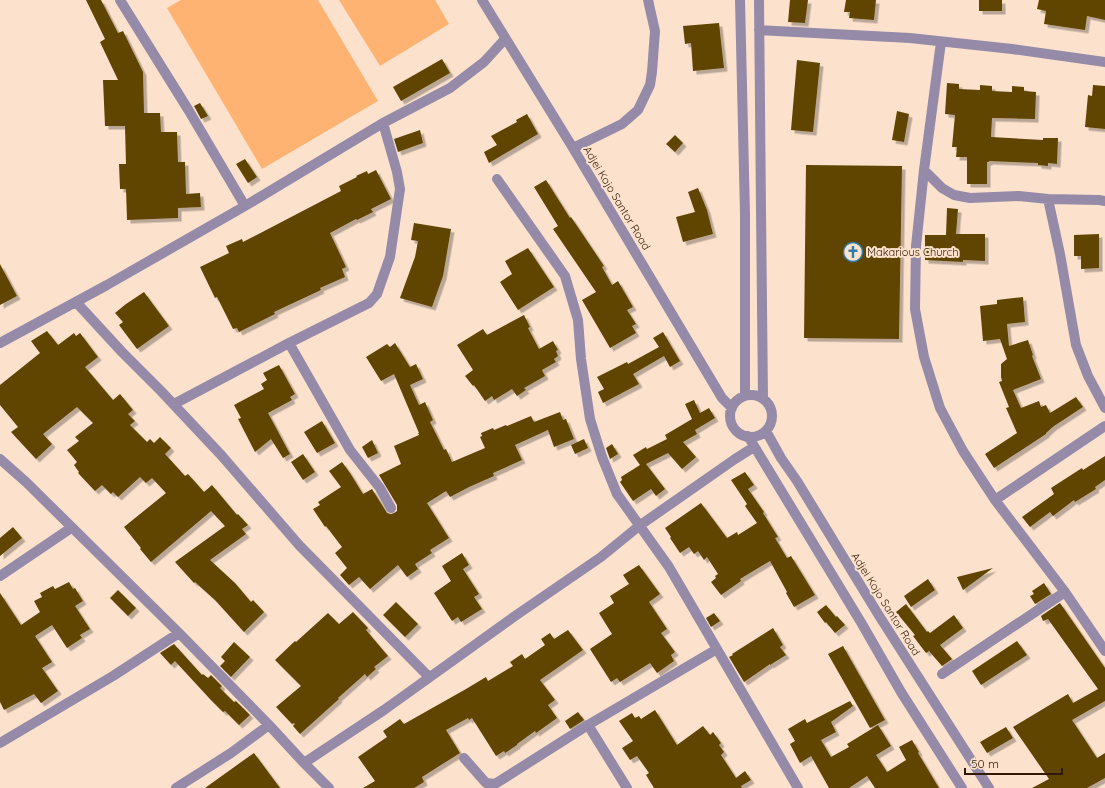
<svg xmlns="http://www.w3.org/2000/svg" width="1105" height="788" font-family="Quicksand,sans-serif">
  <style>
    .green { fill: #ffb372 }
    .building { fill: #604406; filter: url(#shadow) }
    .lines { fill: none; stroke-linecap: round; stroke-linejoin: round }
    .minor { stroke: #958ba9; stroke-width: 10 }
    .labels { text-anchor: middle; stroke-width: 4; stroke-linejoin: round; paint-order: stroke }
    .street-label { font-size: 11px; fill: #311903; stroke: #fce2cd }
    .poi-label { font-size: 11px; fill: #311903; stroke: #fce2cd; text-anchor: start }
  </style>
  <defs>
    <filter id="shadow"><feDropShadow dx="3.5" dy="3.5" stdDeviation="0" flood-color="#0004"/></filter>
  </defs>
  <rect width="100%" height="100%" fill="#fce2cd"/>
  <path class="green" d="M181,0H318L378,101L262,169L167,8Z
    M339,0H435L449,24L380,66Z"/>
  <path class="building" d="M86,0H101L118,33L123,31L143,72L144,113H160L161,132H177L178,162H185L186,194L200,193L201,207L178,208V218L127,220L126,189H120L119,164H126L125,126H105L103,80H118L100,42L105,39Z
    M790,0H808L805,23L788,22Z
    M846,0H876L874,20L849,18L850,12H844Z
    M979,0H1002V11H979Z
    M1039,0H1105V20L1087,16L1085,30L1044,24L1046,11L1037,9Z
    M719,23L724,68L693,71L691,43L685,44L683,26Z
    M442,59L450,73L401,101L393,87Z
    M797,60L820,63L813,132L791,130Z
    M947,83L959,84V89L980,90V85L992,86V91L1012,92V86L1024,87V91L1036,92L1035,119L992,118L991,137L1043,140V138H1058L1057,164L1048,163V166L1038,165V163L989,161V162H987V184H967V157H956L957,147H952L955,115L945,114Z
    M1093,85L1105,86V129L1085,127L1088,95L1092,96Z
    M200,103L208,116L201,119L194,106Z
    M897,111L909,114L904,142L892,140Z
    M527,114L538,134L489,163L484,152L497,145L491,136L517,122L516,120Z
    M420,130L423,143L398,152L394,139Z
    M675,135L683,143L675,152L666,144Z
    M245,159L257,177L248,183L236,164Z
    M806,165L902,166L899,339L804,338Z
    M376,170L391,199L371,209L373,212L357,220L356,219L330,233L346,267L342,269L345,277L320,288L321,290L274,312L275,314L239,332L237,328L233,329L217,297L215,298L200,267L229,253L226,246L242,239L243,242L341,191L339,186L357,177L356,176L367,171L368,174Z
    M546,180L570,218L571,217L604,266L602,267L612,285L618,281L633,307L627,310L636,324L632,326L636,333L610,348L582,300L596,292L553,229L558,226L534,187Z
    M698,188L707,210L713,234L683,242L676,217L695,212L688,192Z
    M947,208L958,209L956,234H985V261L963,260V262L925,260V235H946Z
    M414,223L451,229L443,276L432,307L400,298L415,257L418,241L411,240Z
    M1099,234V268L1081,269V256H1074V235Z
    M528,248L554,287L518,310L500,282L512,274L505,261Z
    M0,264L17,296L0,305Z
    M144,292L169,326L137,349L119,325L123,322L115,313L126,304Z
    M1023,297L1025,322L1007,324L1009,346L1028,340L1033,355L1032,356L1041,379L1013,390L1021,408L1039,401L1041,407L1046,405L1050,413L1076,397L1083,407L1054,426L1046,433V434L994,468L985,454L1017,433L1006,408L1009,407L999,382L1002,381L1001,377V364L1007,359L1000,339L983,341L980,306L997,304V300Z
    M524,315L530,327L528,328L539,349L553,341L558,350L556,351L558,356L554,359L556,362L542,370L545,376L524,388L526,390L517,396L512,389L494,400L492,396L485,401L474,385L473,386L465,376L473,370L457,345L483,329L487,335Z
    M47,331L58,345L74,333L76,336L80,333L98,357L85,367L113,400L120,394L133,410L128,414L135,421L130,425L147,442L150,439L154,443L160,437L171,448L165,454L185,476L188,474L204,492L212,485L237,515L238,514L248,525L242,529L246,534L210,560L235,583L251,602L253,600L264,612L244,632L215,600L195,582L194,583L175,562L225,526L211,511L151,562L140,549L141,548L124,527L166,493L152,478L146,483L140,477L118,497L113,492L111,494L102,485L95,491L78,473L79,472L74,465L77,462L67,450L79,441L75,437L93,423L77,407L43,434L52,444L36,459L11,432L18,427L0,405V385L40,353L31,341Z
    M663,332L680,361L670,367L664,356L633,374L639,384L603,403L598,392L604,389L597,377L627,362L628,364L659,347L653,338Z
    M395,343L410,367L416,364L423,379L410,385L419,405L425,402L433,420L430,422L444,450L446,449L452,462L485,448L480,437L482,436L481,433L493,428L494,430L506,425L507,426L531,416L534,422L560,412L563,420L566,419L574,439L554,447L548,430L515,445L522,460L493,473L494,476L469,487L450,497L446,491L427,503L449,538L430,550L432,553L415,564L418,569L407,577L398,565L370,589L359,577L349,585L340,575L347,568L335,553L342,547L326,526L325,527L313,509L320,505L318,502L341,487L329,471L342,462L350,473L363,494L372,489L387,513L391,514L394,513L397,511V505L379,475L401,464L394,446L419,435L418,433H419L394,374L381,381L366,357L387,344L390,347Z
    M279,365L295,394L290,397L292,400L268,413L290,454L283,458L271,439L255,452L238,419L241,418L234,405L264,389L261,384L267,380L263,373Z
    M694,400L700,413L709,408L715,418L695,430L697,434L683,442L696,457L682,469L668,453L646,464L665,489L656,496L651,489L633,501L620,482L622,480L621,477L640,465L633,455L646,447L647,449L667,439L665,435L692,419L685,404Z
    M322,421L335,443L317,453L304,432Z
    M584,439L588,448L575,454L571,445Z
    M372,440L378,453L368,458L362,447Z
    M612,444L618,454L610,459L606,448Z
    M303,454L315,472L303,480L291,462Z
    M1105,456V480L1095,487L1096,489L1075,502L1074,500L1053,516L1050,512L1030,527L1022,517L1054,494L1051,488L1082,468L1083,470Z
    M745,472L754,485L748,489L764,512L763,513L778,537L775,538L787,558L791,556L815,595L794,607L786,593L787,592L770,561L740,579L741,581L721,595L711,582L716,578L715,576L718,574L707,557L704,560L698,551L694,554L689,547L680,553L670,538L671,537L665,528L701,503L727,538L737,532L738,535L757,523L745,506L747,504L731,480Z
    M13,527L22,538L0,556V538Z
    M462,553L469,565L463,569L479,594L474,597L482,609L461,622L458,617L452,621L434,593L451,581L442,566Z
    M639,565L660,594L649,602L667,629L661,633L675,652L671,655L674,661L657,673L650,663L620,682L617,678L611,682L590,649L612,634L599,613L614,603L610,596L629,584L623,575Z
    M993,568L963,590L957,577Z
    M928,579L935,590L911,607L904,596Z
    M69,582L73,589L75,588L83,601L75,606L90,629L80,635L82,638L67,648L52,625L35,636L52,662L42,668L58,691L41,703L34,694L4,710L0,702V593L21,625L40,612L34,601L42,597L40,593L53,586L55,589Z
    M1044,583L1051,594L1035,604L1030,596L1034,594L1032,591Z
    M118,590L136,608L128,616L110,598Z
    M396,602L418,624L405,637L383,615Z
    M1060,603L1105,668V701L1072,720L1097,758L1105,753V778L1087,788H1032L1049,779L1013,727L1068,694L1073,703L1098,689L1048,619L1043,621L1041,616Z
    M906,604L927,632L928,631L930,633L954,615L963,628L940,645L952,659L942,666L929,651L926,653L913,636L915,635L896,612Z
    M826,605L836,617L837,616L845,625L835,633L826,622L825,623L817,612Z
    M353,612L368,628L366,630L388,656L374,667L376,669L367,677L365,674L338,698L339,699L300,734L293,726L295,724L294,723L292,724L276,707L301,686L275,660L295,641L296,642L328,613L339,624Z
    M714,613L720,621L711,627L706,618Z
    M773,628L783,645L780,647L786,655L770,665V664L744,682L729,657L733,655L732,654Z
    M568,630L583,650L540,680L555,700L548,705L557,718L536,733L535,731L517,744V745L505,753L504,751L496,756L472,718L469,720L468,718L446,730L460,753L422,777L424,782L414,788H363L375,781L358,757L387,737L383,731L400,719L404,724L466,689L486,677L488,681L513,666L510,662L522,654L525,659L545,645L541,639L550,633L554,639Z
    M1017,641L1027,655L981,685L972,671Z
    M234,642L250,657L231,677L220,666L225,661L221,657Z
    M174,644L202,675L203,674L208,678L211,675L222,686L220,688L234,702L236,701L250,715L239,725L225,711L223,712L210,699L175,661L171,665L160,653Z
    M843,646L885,720L870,728L828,654Z
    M850,701L853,706L831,722L836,732L821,740L831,757L849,747L847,744L878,725L891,746L876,755L887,772L906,760L899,747L912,740L919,752L918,753L939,788H875L867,776L849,788H829L811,756L800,763L790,744L795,741L788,729L805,719L807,723Z
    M655,710L677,745L703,726L710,735L713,732L721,743L719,745L724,752L721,755L736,778L745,771L751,780L741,786L742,788H654L646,775L649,773L637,756L630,760L622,748L633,741L619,721L632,713L635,718L639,716L641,719Z
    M578,712L584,720L570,729L565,721Z
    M1006,727L1013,738L987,753L980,742Z
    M254,753L280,788H205L244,760Z"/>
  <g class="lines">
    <path class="minor" d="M120,0L189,111L245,206
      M482,0L573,148L722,398L732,408
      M740,0L745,214V396
      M759,0L761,210L763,399
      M759,30L910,38L1012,49L1105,62
      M941,42L924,170L916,246L915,309L924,357L940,408L963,451L995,500L1065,592L1105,651
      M573,148L622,124L638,110L650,85L652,72L655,31L648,0
      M924,170L942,188L954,195L970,198L1019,196L1048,199L1099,200L1105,201
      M497,179L565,276L578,320L581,359L590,419L602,457L617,494L669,567L798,788
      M1048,199L1060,254L1076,345L1088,376L1105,408
      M76,302L122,352L161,391L222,456L299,545L429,677
      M0,343L107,285L245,206L383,123L450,88L484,62L505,39
      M289,343L350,450L380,488L391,508
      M730 416a21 21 0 1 1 42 0a21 21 0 1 1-42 0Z
      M174,404L289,343L369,303L377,294L390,257L400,189L397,172L383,123
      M766,431L781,458L797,481L878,614L989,788
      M748,436L862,624L901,692L962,788
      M0,459L26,482L179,633L269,725L304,763L329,788
      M995,500L1105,426
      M0,576L71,528
      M942,674L1065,592
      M588,725L627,788
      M0,743L113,676L179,633
      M464,758L486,783L495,784L588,725L717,649
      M304,763L384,710L515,616L601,557L639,526L735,459L754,447
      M176,788L231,753L269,725"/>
  </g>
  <defs>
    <symbol id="church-ring" viewBox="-11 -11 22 22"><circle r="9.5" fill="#fce2cd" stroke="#2e7cae" stroke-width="1.5"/><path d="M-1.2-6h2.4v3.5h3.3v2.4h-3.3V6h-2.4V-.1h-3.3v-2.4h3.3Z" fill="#2e7cae"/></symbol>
  </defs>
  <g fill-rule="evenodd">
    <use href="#church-ring" x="842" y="241" width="22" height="22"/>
  </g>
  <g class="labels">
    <g class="street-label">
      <text transform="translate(617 198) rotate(59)" y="4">Adjei Kojo Santor Road</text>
      <text transform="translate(886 604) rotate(58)" y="4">Adjei Kojo Santor Road</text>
    </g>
    <g class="poi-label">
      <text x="867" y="256">Makarious Church</text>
    </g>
  </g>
  <path d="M965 768v6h97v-6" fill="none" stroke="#311903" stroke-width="2"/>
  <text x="971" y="768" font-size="12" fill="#311903" stroke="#fce2cd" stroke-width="3" paint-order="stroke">50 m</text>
</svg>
